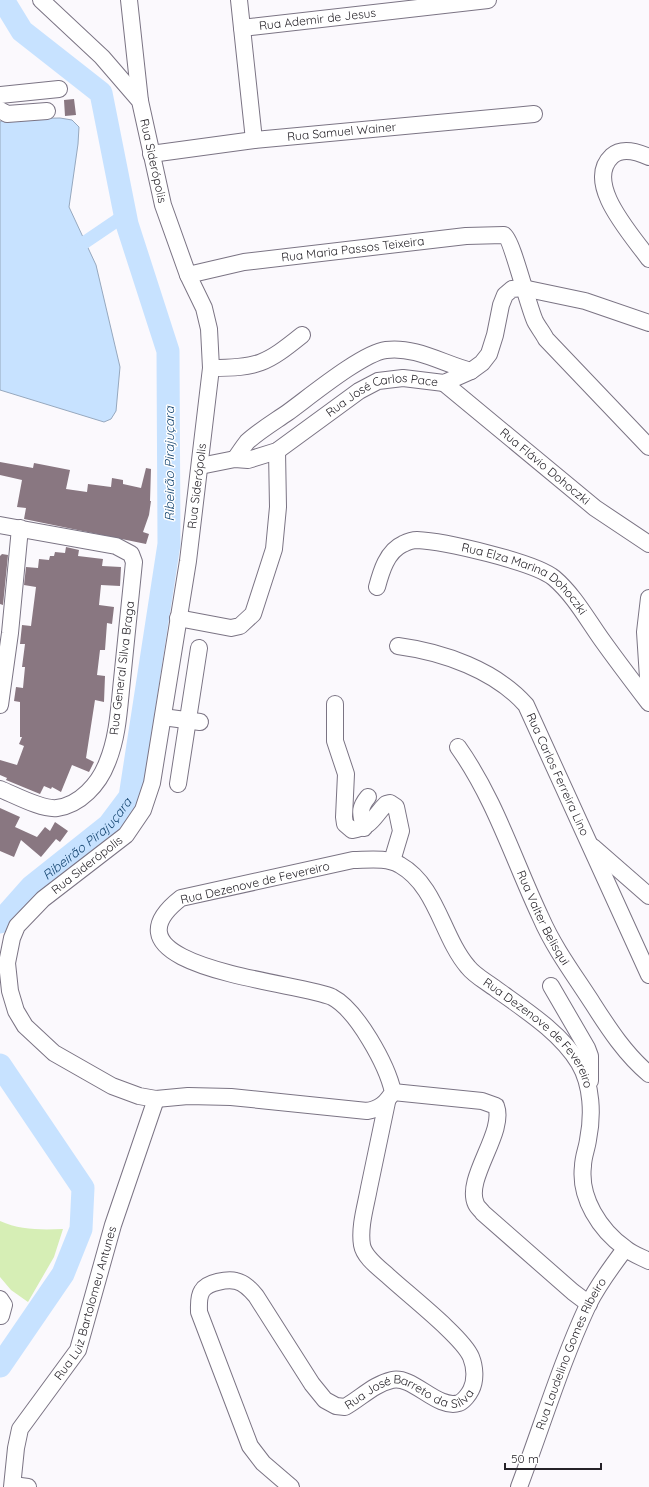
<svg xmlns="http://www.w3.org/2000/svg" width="649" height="1487" font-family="Quicksand,sans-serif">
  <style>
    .green { fill: #d6eeb5 }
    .water { fill: #c7e2ff; stroke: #96a8be }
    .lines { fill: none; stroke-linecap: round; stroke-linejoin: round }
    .canal { stroke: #c7e2ff; stroke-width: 13 }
    .river { stroke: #c7e2ff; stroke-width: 23 }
    .building { fill: #897781 }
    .minor-casing { stroke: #7b7484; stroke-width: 18 }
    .minor { stroke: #fff; stroke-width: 16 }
    .labels { text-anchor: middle; stroke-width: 3; stroke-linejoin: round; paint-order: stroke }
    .street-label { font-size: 12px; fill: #252228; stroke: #fff }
    .water-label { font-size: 13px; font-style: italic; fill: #174772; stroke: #fff }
  </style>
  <rect width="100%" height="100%" fill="#fbf9fd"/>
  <path class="green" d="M0,1221C20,1230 41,1230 63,1229L54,1257L28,1302L11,1290L0,1277Z"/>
  <path class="water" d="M60,118L72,120L79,127L78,144L69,207L96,265L120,367L116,411L111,419L104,422L0,390V122L5,119Z"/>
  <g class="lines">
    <path class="canal" d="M72,251L125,215"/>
    <g class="river">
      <path id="s1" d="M0,922L31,887L109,825L130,797L169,544L168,351L127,224L101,93L22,31L3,0"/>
      <path d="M0,1065L83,1188L81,1229L63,1274L0,1366"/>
    </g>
  </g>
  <path class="building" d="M74,99L76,115L65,116L64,100Z
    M0,462L33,468L34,463L70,470L66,489L87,492L88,484L111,487L112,478L123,480V484L141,488L146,468L151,469L150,501H151L149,515L143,532L149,534L146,544L24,519L26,508L17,507L22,480L0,475Z
    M66,547L79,550L78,556L103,559L102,566L121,567L120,586L101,585L99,605L114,607L112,624L107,623L105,650H100L97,675L105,676L104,702L95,700L86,758L94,762L89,772L72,765L61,792L52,787L51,789L44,786L40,794L6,780L7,778L0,775V760L17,765L24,746L19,744L22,737H20V702L14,701L16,687L23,688L25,667H22L25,644H20L22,625L31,626L36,587L24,585L26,567L38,568L39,559L49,560L50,556H54L55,552L65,553Z
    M2,554L8,555L3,605L0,604V556Z
    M0,808L20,817L15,827L37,837L45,827L50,831L55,822L68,831L60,842L56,839L41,857L21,840L14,857L0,851Z"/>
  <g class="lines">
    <defs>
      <g id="minor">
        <path id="s2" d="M41,0L102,57L140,101L163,205L188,275L204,308L209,329L211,368L188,561L152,783L143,810L126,835L43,899L17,926L12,938L7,963L10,991L16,1011L25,1026L54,1053L112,1086L139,1096L156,1099L188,1096L231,1097L367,1111C380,1109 386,1103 393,1092C387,1065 357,1010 332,997C301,982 91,968 181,898L353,860C367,860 387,857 400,865C437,886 442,937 468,967C475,976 487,982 496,989C525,1010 560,1032 579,1063C592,1085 593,1115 588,1140C587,1148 583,1157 583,1166C579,1198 600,1230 625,1248C632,1254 641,1257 649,1261"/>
        <path d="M129,0L140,101"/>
        <path d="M239,0L254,140"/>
        <path id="s3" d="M242,28L488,0"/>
        <path d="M0,95L59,89"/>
        <path d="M0,110L7,114L47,111"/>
        <path id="s4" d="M151,154L254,140L534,114"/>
        <path d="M649,157C638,152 622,147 612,156C583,183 632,235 649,259"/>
        <path id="s5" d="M188,275L244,262L466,236L504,235C512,239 528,306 535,321C538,327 543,333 546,339L649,447"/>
        <path d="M211,368C258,368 266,364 302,335"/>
        <path id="s6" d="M444,383L595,508L649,544"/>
        <path d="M235,459C239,453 243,447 247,442C259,431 274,422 287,413C308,398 362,353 386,350C415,346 444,364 471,371"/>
        <path id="s7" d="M200,466L235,459L248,460L277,451L359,391L378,381L403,378L444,383L471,371L482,363L489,354L495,335L501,305L505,295L512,289L523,288L585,301L649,323"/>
        <path d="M0,525L116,546L131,554L134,562C130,601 126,641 122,680C119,708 118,737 107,763C99,784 80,805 57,808C42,810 15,795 0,789"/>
        <path id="s8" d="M377,587C381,572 387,551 403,544C407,542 413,540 417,540C443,541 535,562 554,578C574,595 587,619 602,640C617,661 633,682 649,703"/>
        <path d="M649,598L645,632L649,693"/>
        <path d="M178,618L231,628L240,626L253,614L274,549L278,507L277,451"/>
        <path id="s9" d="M398,646C443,652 495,670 526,705L649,975"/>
        <path d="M335,704V741L346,774L344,817L345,824L352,830C372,827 373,817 386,804L390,803L396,807L401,831L392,861"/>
        <path d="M0,705L10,633L20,528"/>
        <path d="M163,717L200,722"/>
        <path id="s10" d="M458,747C495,799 514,861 541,918C554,948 575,976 593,1004C609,1029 626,1055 649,1074"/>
        <path d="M178,784L199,648"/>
        <path d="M364,828C361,814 358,809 368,797"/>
        <path d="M593,847L649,896"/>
        <path d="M551,986L587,1048L590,1056V1081"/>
        <path d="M393,1092L482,1101L496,1106C506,1132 464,1179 476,1204C477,1207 481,1210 483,1213L573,1292L589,1304"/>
        <path d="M0,1299L4,1305L1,1316"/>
        <path d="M13,1485L28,1487"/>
        <path id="s11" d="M12,1487L16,1448L20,1429L78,1350L113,1225L156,1099"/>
        <path id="s12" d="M291,1487L263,1463L250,1446L199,1312C199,1306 198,1297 202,1291C207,1282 228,1279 236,1281C245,1283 251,1290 256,1296L312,1384L325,1400L336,1406L345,1407C361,1398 374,1384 392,1380C413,1375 437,1410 459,1403C464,1401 469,1394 471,1390C476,1380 475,1367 471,1357C463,1337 405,1292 387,1275C378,1267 364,1257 362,1245C359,1227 366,1205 369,1188C375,1159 381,1130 387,1102"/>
        <path id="s13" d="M519,1487C542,1426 561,1363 588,1305C598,1285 612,1266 625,1249"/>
      </g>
    </defs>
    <use href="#minor" class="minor-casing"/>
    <use href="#minor" class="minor"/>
  </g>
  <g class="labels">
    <g class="street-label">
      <text dy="4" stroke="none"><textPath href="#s3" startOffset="76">Rua Ademir de Jesus</textPath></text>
      <text dy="4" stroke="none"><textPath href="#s4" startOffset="192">Rua Samuel Wainer</textPath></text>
      <text dy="4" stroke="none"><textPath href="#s2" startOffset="203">Rua Siderópolis</textPath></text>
      <text dy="4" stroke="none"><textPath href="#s5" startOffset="167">Rua Maria Passos Teixeira</textPath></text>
      <text dy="4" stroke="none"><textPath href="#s7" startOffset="202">Rua José Carlos Pace</textPath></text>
      <text dy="4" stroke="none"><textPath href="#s6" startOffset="131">Rua Flávio Dohoczki</textPath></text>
      <text transform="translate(197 486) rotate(-83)" y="4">Rua Siderópolis</text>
      <text dy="4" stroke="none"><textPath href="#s8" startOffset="184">Rua Elza Marina Dohoczki</textPath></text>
      <text transform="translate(122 668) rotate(-83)" y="4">Rua General Silva Braga</text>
      <text dy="4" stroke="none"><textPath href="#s9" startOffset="220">Rua Carlos Ferreira Lino</textPath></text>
      <text transform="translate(87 865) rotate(-38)" y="4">Rua Siderópolis</text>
      <text transform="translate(255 883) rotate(-13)" y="4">Rua Dezenove de Fevereiro</text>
      <text dy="4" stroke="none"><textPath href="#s10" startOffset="191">Rua Valter Belisqui</textPath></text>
      <text dy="4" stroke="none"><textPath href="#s2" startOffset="2337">Rua Dezenove de Fevereiro</textPath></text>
      <text dy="4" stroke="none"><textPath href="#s11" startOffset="203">Rua Luiz Bartolomeu Antunes</textPath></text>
      <text dy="4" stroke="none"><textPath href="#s13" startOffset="143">Rua Laudelino Gomes Ribeiro</textPath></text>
      <text dy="4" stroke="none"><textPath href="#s12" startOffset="505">Rua José Barreto da Silva</textPath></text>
    </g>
    <g class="water-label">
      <text transform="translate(169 464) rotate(-90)" y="5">Ribeirão Pirajuçara</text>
      <text dy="5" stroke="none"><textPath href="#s1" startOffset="121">Ribeirão Pirajuçara</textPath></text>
    </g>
  </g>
  <path d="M505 1463v6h96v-6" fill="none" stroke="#252228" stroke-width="2"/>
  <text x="511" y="1463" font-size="12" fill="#252228" stroke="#ffffff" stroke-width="3" paint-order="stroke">50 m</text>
</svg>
